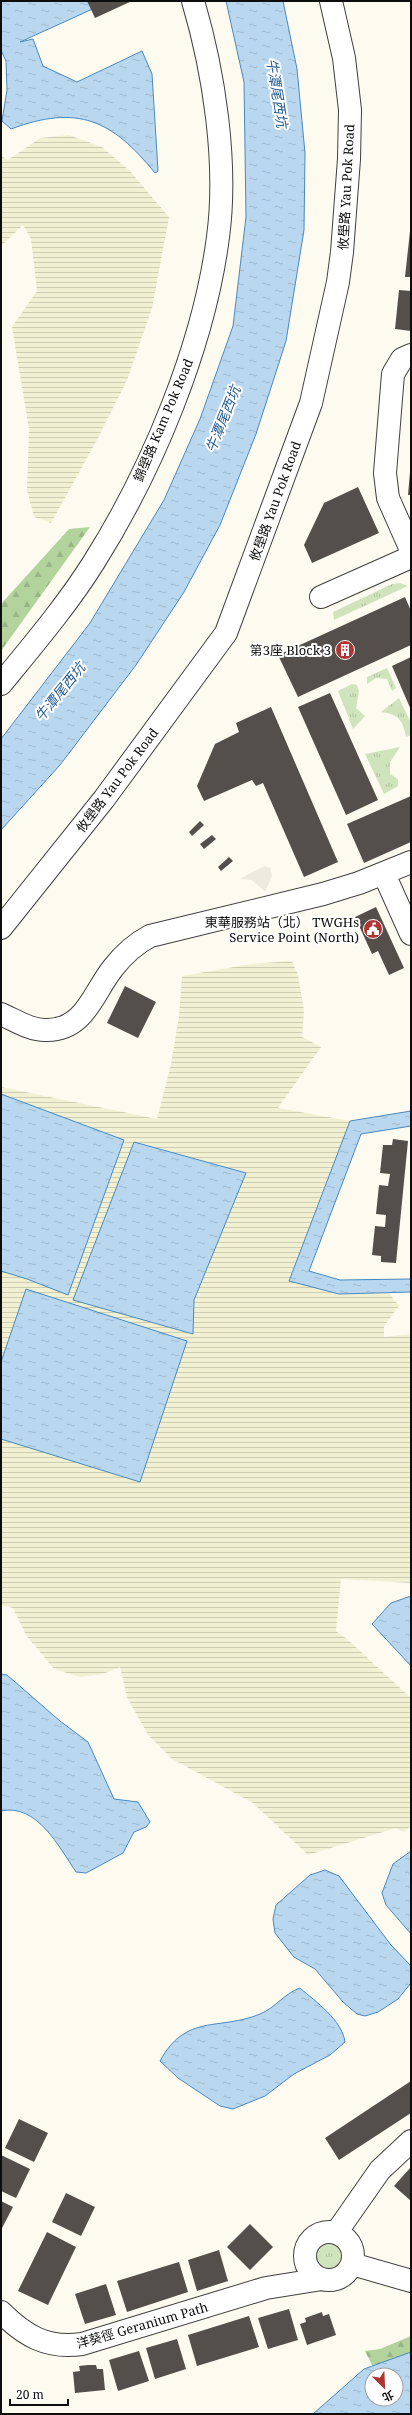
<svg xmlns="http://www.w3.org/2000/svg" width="412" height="2415" font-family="'Noto Serif','Noto Sans TC',serif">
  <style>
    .farmland { fill: url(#farmland-rules) }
    .grass { fill: url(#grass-tufts) }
    .forest { fill: url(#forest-firs) }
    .plaza { fill: #edeadf }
    .water { fill: url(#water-ripples); stroke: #4889be; fill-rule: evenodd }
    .building { fill: #554f4b }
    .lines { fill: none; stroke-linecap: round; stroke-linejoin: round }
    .minor-casing { stroke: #404040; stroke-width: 24 }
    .tertiary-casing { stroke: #404040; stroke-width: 24 }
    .minor { stroke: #fff; stroke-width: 22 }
    .tertiary { stroke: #fff; stroke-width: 22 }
    .labels { text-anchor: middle; stroke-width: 4; stroke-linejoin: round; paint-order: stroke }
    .street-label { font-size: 13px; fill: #0d0d0d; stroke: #fff }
    .poi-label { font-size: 13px; fill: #0d0d0d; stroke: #fff; text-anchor: end }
    .water-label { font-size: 14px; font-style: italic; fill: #245c91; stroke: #fff }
  </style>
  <defs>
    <pattern id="farmland-rules" width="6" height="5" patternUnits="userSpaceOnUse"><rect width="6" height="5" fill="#f1f0d2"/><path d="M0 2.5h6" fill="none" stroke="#cdcdb3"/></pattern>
    <pattern id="grass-tufts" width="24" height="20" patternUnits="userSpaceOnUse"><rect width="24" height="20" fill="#cfe4bc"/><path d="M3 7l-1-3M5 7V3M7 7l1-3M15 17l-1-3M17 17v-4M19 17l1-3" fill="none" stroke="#b1c2a0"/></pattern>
    <pattern id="forest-firs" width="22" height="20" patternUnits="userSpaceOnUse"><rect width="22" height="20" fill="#b3d39d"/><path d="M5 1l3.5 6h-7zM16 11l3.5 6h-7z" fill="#99b486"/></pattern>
    <pattern id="water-ripples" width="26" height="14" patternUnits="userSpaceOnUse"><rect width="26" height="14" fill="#b9d8ef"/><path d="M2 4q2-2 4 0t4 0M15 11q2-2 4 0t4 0" fill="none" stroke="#9eb8cc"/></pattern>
  </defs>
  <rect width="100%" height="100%" fill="#fdfbef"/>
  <path class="farmland" d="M69,135L102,147L129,170L169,217L152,308L127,380L97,440L51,523L34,517L27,490L29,429L12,327L37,291L31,239L23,225L1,246V156L8,160L40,138Z
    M292,961L298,975L304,1011L302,1037L321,1047L278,1108L350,1121L289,1280L339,1294L389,1293L399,1306L384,1326V1337L411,1334V1583L341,1579L336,1631L347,1639L411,1698V1826L404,1832L396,1828L308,1855L253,1803L172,1759L148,1735L127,1697L120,1667L103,1674L80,1677L54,1669L26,1635L13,1608L1,1605V1087L157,1119L171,1064L179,1016L182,976L251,964Z"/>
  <path class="grass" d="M400,583L408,586L334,620L333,612L392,584Z
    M387,668L396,688L392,691L387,679L376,678L367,684V677Z
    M352,684L357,685L359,691L356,708L365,716L353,729L338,691Z
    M399,698L411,723V735L406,737C403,721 399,714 381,712Z
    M400,747L390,762V774L398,779V786L384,794L365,754Z
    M316 2256a13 13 0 1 1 26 0a13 13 0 1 1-26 0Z"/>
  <path class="forest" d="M90,527L1,651V652V604L69,529Z
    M411,2336V2378L377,2375L365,2351L380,2349Z"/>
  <path class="plaza" d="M264,866L270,868L272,876L265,892L252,880L240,879Z"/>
  <path class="water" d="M1,1H94L97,7L20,42L33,39L43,66L77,82L142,51L152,74L158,171L155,173C112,120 78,104 11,129L2,121L7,90L6,61L1,50Z
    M226,1H283L297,69L305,153L304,230L286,341L256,434L220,525L184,592L136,665L60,765L1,830V739L90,623L164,500L200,419L233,326L246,217L244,82Z
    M1,1094L124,1140L68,1295L27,1279L1,1271Z
    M411,1111V1126L361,1134L309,1271L340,1280L411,1279V1292L339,1294L289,1281L350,1121Z
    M134,1142L246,1173L194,1300L193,1334L73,1300Z
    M26,1289L187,1341L140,1482L1,1439V1362Z
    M411,1596V1666L372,1624L391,1603Z
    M1,1674L7,1675L60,1721L88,1742L114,1799L138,1802L150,1822L146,1827L134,1832L123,1853L86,1873L76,1872C59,1847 37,1803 1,1811Z
    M411,1851V1934L386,1905L382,1893L393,1864Z
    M325,1870L339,1876L391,1945L411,1966V1983L398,1999L378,2012L365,2016L357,2014L343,2002L315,1969L294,1957L275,1933L273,1919L276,1905L310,1875Z
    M300,1988C316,2002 342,2020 345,2042L330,2055L294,2074L265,2096L233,2109L220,2106L178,2078L160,2061C186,2013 219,2031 260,2014C275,2008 285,1993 300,1988Z
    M411,2352V2414H313L364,2369ZM372,2375H396V2399H372Z"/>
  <path class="building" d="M87,1H132L95,18Z
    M410,231L411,232V277H405Z
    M399,290L411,291V331L395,329Z
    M410,472H411V495H408Z
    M358,487L379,533L312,563L304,545L324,503Z
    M405,597L411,611V645L298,697L278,655Z
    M411,657V710L392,666Z
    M330,693L378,800L346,815L298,707Z
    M271,707L338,862L304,877L263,783L256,786L252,780L204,801L197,786L215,744L239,732L236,723Z
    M411,796V842L364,863L347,824Z
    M200,821L204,825L192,836L189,832Z
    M212,835L216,839L204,849L200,844Z
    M229,857L233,861L221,871L218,867Z
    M376,907L404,968L389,975L378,951L372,954L355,917Z
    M125,986L156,1002L138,1038L107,1023Z
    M393,1139L408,1141L396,1263L381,1262V1256L372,1255L375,1226L385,1227L386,1215L376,1214L379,1185L388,1186L390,1174L380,1173L383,1145H392Z
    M411,2081V2113L339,2160L325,2138Z
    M19,2119L48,2133L34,2162L5,2148Z
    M1,2155L30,2169L16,2198L1,2191Z
    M411,2167V2201L394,2186Z
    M66,2193L95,2207L81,2236L52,2222Z
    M1,2201L13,2207L1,2230Z
    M250,2224L273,2247L250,2270L227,2247Z
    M47,2232L76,2247L48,2305L18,2291Z
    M219,2250L228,2281L197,2291L188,2260Z
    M179,2262L188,2292L127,2312L117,2281Z
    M106,2284L116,2315L85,2324L75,2294Z
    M289,2309L298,2340L268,2349L258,2318Z
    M322,2312L323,2316L329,2314L336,2335L307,2345L300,2324L306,2322L305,2318Z
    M249,2316L259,2347L197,2366L188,2335Z
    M177,2339L186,2369L155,2379L146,2348Z
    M139,2351L149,2381L118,2391L109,2360Z
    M88,2365H96L97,2369H103L105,2390L75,2393L73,2372L80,2371L79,2366Z"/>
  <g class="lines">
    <defs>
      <path id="minor" d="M411,355L402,359L393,374L385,473L388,498L411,550
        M321,597L411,557
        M384,874L411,934
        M1,928L104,799L226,633L311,403L338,282L342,252L349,159L350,110L344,58L331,1
        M1,1014C15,1020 31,1031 47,1030C85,1030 93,993 113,968C123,955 135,944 150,936L323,894L359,883L411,862
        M305 2256a24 24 0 1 1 48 0a24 24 0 1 1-48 0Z
        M336,2233L380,2170L411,2141
        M352,2264L411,2281
        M1,2312C25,2336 47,2349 82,2344L266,2288L322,2279"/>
      <path id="tertiary" d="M1,684C33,645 67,605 94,562C152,470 204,346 218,237C228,163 214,72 193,1"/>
    </defs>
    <use href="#minor" class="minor-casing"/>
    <use href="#tertiary" class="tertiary-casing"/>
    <use href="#minor" class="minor"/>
    <use href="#tertiary" class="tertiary"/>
  </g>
  <defs>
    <symbol id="building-disc" viewBox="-11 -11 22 22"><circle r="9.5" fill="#ae3534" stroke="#fff"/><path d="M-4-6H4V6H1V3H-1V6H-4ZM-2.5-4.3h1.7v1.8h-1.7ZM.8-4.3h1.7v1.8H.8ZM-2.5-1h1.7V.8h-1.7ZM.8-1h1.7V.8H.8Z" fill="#fff"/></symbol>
    <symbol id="civic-disc" viewBox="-11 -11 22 22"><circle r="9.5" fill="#ae3534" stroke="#fff"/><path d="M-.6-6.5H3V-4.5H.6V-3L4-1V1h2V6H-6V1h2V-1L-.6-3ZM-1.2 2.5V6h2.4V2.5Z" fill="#fff"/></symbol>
  </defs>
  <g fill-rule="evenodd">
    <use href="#building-disc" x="334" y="639" width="22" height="22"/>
    <use href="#civic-disc" x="362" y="918" width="22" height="22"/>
  </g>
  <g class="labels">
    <g class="street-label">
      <text transform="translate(346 187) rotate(-87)" y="5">攸壆路 Yau Pok Road</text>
      <text transform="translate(163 420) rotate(-67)" y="5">錦壆路 Kam Pok Road</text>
      <text transform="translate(275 501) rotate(-70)" y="5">攸壆路 Yau Pok Road</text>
      <text transform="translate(117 780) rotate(-53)" y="5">攸壆路 Yau Pok Road</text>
      <text transform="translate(142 2325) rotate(-16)" y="5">洋葵徑 Geranium Path</text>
    </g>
    <g class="poi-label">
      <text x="331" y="655">第3座 Block 3</text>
      <text x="359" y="927">東華服務站（北） TWGHs<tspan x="359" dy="15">Service Point (North)</tspan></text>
    </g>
    <g class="water-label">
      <text transform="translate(277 93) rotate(81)" y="5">牛潭尾西坑</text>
      <text transform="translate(223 419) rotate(-68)" y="5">牛潭尾西坑</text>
      <text transform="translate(60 692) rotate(-51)" y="5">牛潭尾西坑</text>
    </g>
  </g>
  <rect width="412" height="2415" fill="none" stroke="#0d0d0d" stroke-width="4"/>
  <g transform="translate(384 2387) rotate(156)"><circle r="19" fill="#ffffff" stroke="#9e9e9e"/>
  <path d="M0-3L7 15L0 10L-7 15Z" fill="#ae3534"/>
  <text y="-6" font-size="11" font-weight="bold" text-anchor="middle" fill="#0d0d0d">北</text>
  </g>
  <path d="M10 2399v6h58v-6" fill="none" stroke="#0d0d0d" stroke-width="2"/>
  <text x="16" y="2399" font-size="12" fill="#0d0d0d" stroke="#ffffff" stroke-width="3" paint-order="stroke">20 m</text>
</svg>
